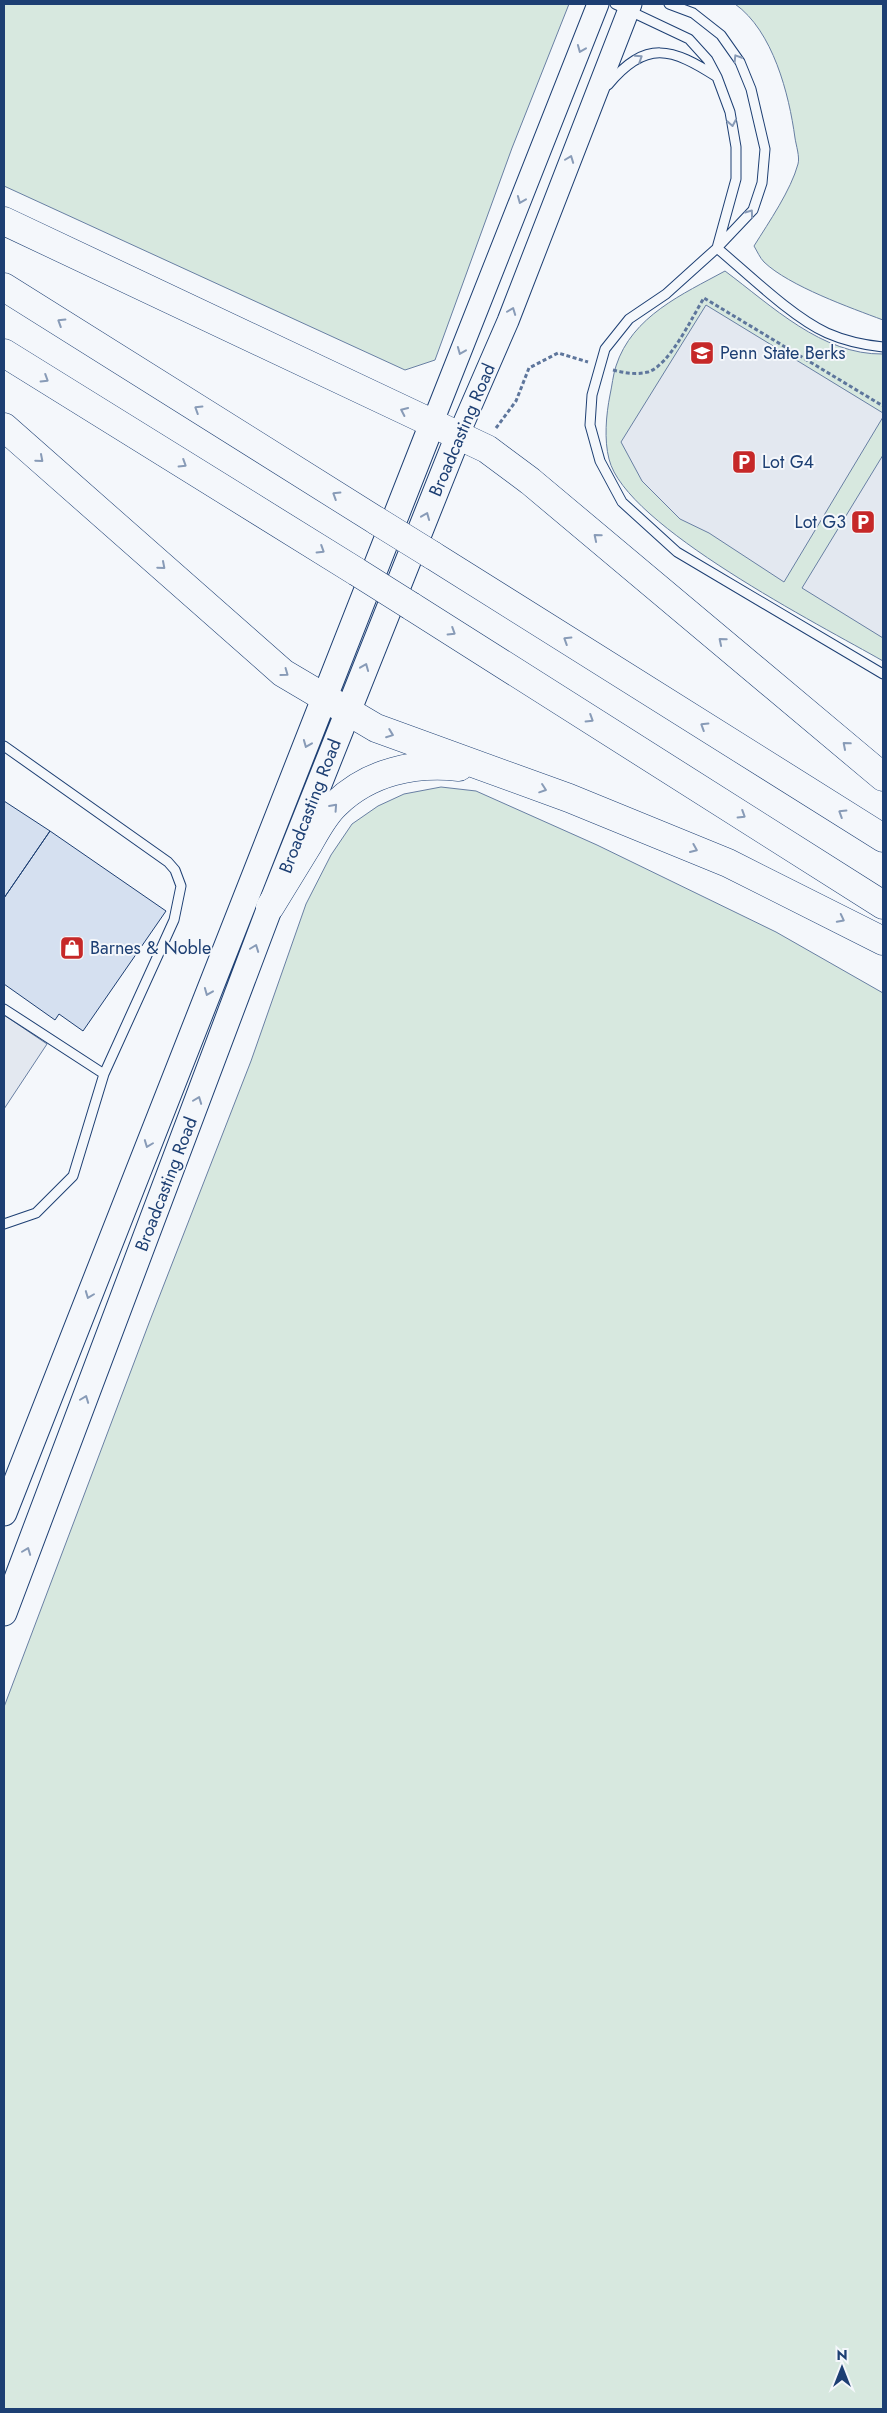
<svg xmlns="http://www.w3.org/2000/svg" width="887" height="2413" font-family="Jost,sans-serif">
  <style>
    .green { fill: #d7e8df; stroke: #687fa3 }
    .parking { fill: #e3e8f0; stroke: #687fa3 }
    .building { fill: #d5e0f0; stroke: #1d3f73 }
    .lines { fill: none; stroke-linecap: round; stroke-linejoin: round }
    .service-casing { stroke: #1d3f73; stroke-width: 11 }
    .tertiary-casing { stroke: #1d3f73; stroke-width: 23 }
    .secondary-casing { stroke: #1d3f73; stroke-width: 27 }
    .motorway-casing { stroke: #1d3f73; stroke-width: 29 }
    .path { stroke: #5e769c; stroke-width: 3; stroke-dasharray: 4 2.5; stroke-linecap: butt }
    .service { stroke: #f4f7fb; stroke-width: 9 }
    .tertiary { stroke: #f4f7fb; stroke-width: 21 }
    .secondary { stroke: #f4f7fb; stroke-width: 25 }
    .motorway { stroke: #f4f7fb; stroke-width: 28 }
    .motorway-bridge-casing { stroke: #1d3f73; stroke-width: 29; stroke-linecap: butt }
    .motorway-bridge { stroke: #f4f7fb; stroke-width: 28 }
    .oneway { stroke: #889bb7 }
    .labels { text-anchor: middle; stroke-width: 4; stroke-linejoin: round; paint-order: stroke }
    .poi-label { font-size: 18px; fill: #1d3f73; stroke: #f4f7fb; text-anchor: start }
    .street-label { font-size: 18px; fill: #1d3f73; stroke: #f4f7fb }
  </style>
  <rect width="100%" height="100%" fill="#f4f7fb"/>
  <path class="green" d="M4,4H569L512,148L435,360L405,370L4,186Z
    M735,4H883V320C851,308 789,286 764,262C760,258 757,251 754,246C769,222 791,190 798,164C800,157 796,145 795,138C789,94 773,31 735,4Z
    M725,271C772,306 822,355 883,354V661C822,626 625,526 609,459C604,440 606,415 610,395C612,386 613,375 616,366C632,316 683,294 725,271Z
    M441,787L476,791L597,845L776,932L883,993V2409H4V1707L149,1323L251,1061L306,904L331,855L352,824L378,806L404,794Z"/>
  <path class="parking" d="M706,305L883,413V417L784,582L709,533L680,519L642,481L621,442Z
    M883,455V638L802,588Z
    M4,1015L47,1044L4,1109Z"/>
  <path class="building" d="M4,801L50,831L4,898Z
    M50,831L166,911L83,1031L59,1014L55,1020L4,984V898Z"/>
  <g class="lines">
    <defs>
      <path id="service" d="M615,4L689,39L708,60L717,77L730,112L736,147V179L717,248
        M669,4L693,13L721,35L740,62L751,89L765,149L762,183L753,210L717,248L666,294L629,319L605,349L592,395L590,425L600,461L622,502L677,552L883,674
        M608,85C646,39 672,48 717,77
        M717,248C748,274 792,317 827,333C845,341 864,345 883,347
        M4,746L168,862L175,870L181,886L174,920L104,1074L73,1176L36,1213L4,1224
        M4,1009L104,1074"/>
      <path id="tertiary" d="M432,424L598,4
        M458,436L508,321L631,4"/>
      <path id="secondary" d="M4,1513L432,424
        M4,1613L270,907L458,436"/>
      <path id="motorway" d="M4,221L487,449L530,481L883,777
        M4,287L377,521
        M4,353L357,572
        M4,427L283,673L376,728L569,798L728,863L883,941
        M432,555L883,838
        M411,606L883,905
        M270,907C283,886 295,866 308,845C316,831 324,815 336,804C369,772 414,762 459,767"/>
    </defs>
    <use href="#service" class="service-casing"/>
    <use href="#tertiary" class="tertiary-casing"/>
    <use href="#secondary" class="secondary-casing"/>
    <use href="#motorway" class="motorway-casing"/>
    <path class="path" d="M613,370C625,373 636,375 648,372C670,365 692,317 704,298L883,406
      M496,428L516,401L529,368L558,353L588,362"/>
    <use href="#service" class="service"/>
    <use href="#tertiary" class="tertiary"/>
    <use href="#secondary" class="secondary"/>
    <use href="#motorway" class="motorway"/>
    <defs>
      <path id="motorway-bridge" d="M377,521L432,555
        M357,572L411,606"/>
    </defs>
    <use href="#motorway-bridge" class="motorway-bridge-casing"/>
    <use href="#motorway-bridge" class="motorway-bridge"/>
  </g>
  <defs><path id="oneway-chevron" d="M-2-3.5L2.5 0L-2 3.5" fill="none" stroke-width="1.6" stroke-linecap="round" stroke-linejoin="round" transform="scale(1.25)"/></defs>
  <g class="oneway">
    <use href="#oneway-chevron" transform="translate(581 49) rotate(112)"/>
    <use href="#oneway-chevron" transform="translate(639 58) rotate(-33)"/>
    <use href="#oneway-chevron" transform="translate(737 58) rotate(-122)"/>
    <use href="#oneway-chevron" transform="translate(732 123) rotate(80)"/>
    <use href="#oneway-chevron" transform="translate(570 159) rotate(-69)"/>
    <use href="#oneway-chevron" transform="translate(521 200) rotate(112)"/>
    <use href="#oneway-chevron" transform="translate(750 213) rotate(-54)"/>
    <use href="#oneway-chevron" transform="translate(512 311) rotate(-69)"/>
    <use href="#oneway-chevron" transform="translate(61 322) rotate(-148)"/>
    <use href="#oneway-chevron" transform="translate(461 351) rotate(112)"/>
    <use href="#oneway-chevron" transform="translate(45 379) rotate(32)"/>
    <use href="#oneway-chevron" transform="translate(198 409) rotate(-148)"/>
    <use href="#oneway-chevron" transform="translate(404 411) rotate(-155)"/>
    <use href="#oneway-chevron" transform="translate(40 459) rotate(41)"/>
    <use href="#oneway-chevron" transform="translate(183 464) rotate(32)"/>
    <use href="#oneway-chevron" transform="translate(336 495) rotate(-148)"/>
    <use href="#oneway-chevron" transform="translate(426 516) rotate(-68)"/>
    <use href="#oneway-chevron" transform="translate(597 537) rotate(-140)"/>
    <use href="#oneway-chevron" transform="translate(321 550) rotate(32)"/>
    <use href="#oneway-chevron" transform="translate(162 566) rotate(41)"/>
    <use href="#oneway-chevron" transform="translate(452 632) rotate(32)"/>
    <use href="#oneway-chevron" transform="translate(567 640) rotate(-148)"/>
    <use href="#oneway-chevron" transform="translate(722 641) rotate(-140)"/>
    <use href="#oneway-chevron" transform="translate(365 667) rotate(-68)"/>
    <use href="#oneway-chevron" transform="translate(285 673) rotate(36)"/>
    <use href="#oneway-chevron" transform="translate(590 719) rotate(32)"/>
    <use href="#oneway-chevron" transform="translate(704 726) rotate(-148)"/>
    <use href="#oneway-chevron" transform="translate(390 734) rotate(21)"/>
    <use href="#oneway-chevron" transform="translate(307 744) rotate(112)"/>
    <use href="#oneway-chevron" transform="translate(846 745) rotate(-139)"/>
    <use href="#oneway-chevron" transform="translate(543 789) rotate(19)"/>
    <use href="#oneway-chevron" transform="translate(334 807) rotate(-48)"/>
    <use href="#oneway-chevron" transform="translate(842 813) rotate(-148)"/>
    <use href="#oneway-chevron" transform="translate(742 815) rotate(32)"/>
    <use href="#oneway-chevron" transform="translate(694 849) rotate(23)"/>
    <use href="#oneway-chevron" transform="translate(841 919) rotate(27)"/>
    <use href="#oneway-chevron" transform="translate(255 948) rotate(-69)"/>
    <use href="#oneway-chevron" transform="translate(208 992) rotate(112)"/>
    <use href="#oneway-chevron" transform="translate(198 1100) rotate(-69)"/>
    <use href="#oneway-chevron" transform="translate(148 1144) rotate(111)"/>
    <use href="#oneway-chevron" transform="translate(89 1295) rotate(111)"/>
    <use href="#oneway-chevron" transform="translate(85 1399) rotate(-69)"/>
    <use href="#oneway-chevron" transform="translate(27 1551) rotate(-69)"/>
  </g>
  <defs>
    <symbol id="university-square" viewBox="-11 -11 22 22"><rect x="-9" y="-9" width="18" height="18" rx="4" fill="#c62828" stroke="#f4f7fb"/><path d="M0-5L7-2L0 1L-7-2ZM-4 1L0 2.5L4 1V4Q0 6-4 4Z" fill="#fff"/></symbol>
    <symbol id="parking-square" viewBox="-11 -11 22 22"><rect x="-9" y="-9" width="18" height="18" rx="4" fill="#c62828" stroke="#f4f7fb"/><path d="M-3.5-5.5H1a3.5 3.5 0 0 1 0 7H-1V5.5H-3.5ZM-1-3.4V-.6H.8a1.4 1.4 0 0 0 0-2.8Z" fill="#fff"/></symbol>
    <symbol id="shop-square" viewBox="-11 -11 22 22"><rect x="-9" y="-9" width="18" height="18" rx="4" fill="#c62828" stroke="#f4f7fb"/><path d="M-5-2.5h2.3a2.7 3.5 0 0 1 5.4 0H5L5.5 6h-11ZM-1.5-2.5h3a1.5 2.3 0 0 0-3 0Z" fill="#fff"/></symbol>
  </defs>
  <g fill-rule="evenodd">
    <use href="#university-square" x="688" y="339" width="28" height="28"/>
    <use href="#parking-square" x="730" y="448" width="28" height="28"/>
    <use href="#parking-square" x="849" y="508" width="28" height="28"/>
    <use href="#shop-square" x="58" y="934" width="28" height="28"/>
  </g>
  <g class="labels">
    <g class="poi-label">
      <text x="720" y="359">Penn State Berks</text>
      <text x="762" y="468">Lot G4</text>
      <text x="846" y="528" text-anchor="end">Lot G3</text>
      <text x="90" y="954">Barnes &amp; Noble</text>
    </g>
    <g class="street-label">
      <text transform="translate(462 430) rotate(-67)" y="6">Broadcasting Road</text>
      <text transform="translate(310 806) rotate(-69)" y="6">Broadcasting Road</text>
      <text transform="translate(166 1184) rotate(-69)" y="6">Broadcasting Road</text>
    </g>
  </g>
  <rect width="887" height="2413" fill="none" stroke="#1d3f73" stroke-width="10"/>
  <g transform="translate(842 2368)" stroke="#f4f7fb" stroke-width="4" paint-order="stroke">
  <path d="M0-4L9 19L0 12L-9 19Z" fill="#1d3f73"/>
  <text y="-8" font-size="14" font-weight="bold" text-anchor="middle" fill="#1d3f73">N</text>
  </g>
</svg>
